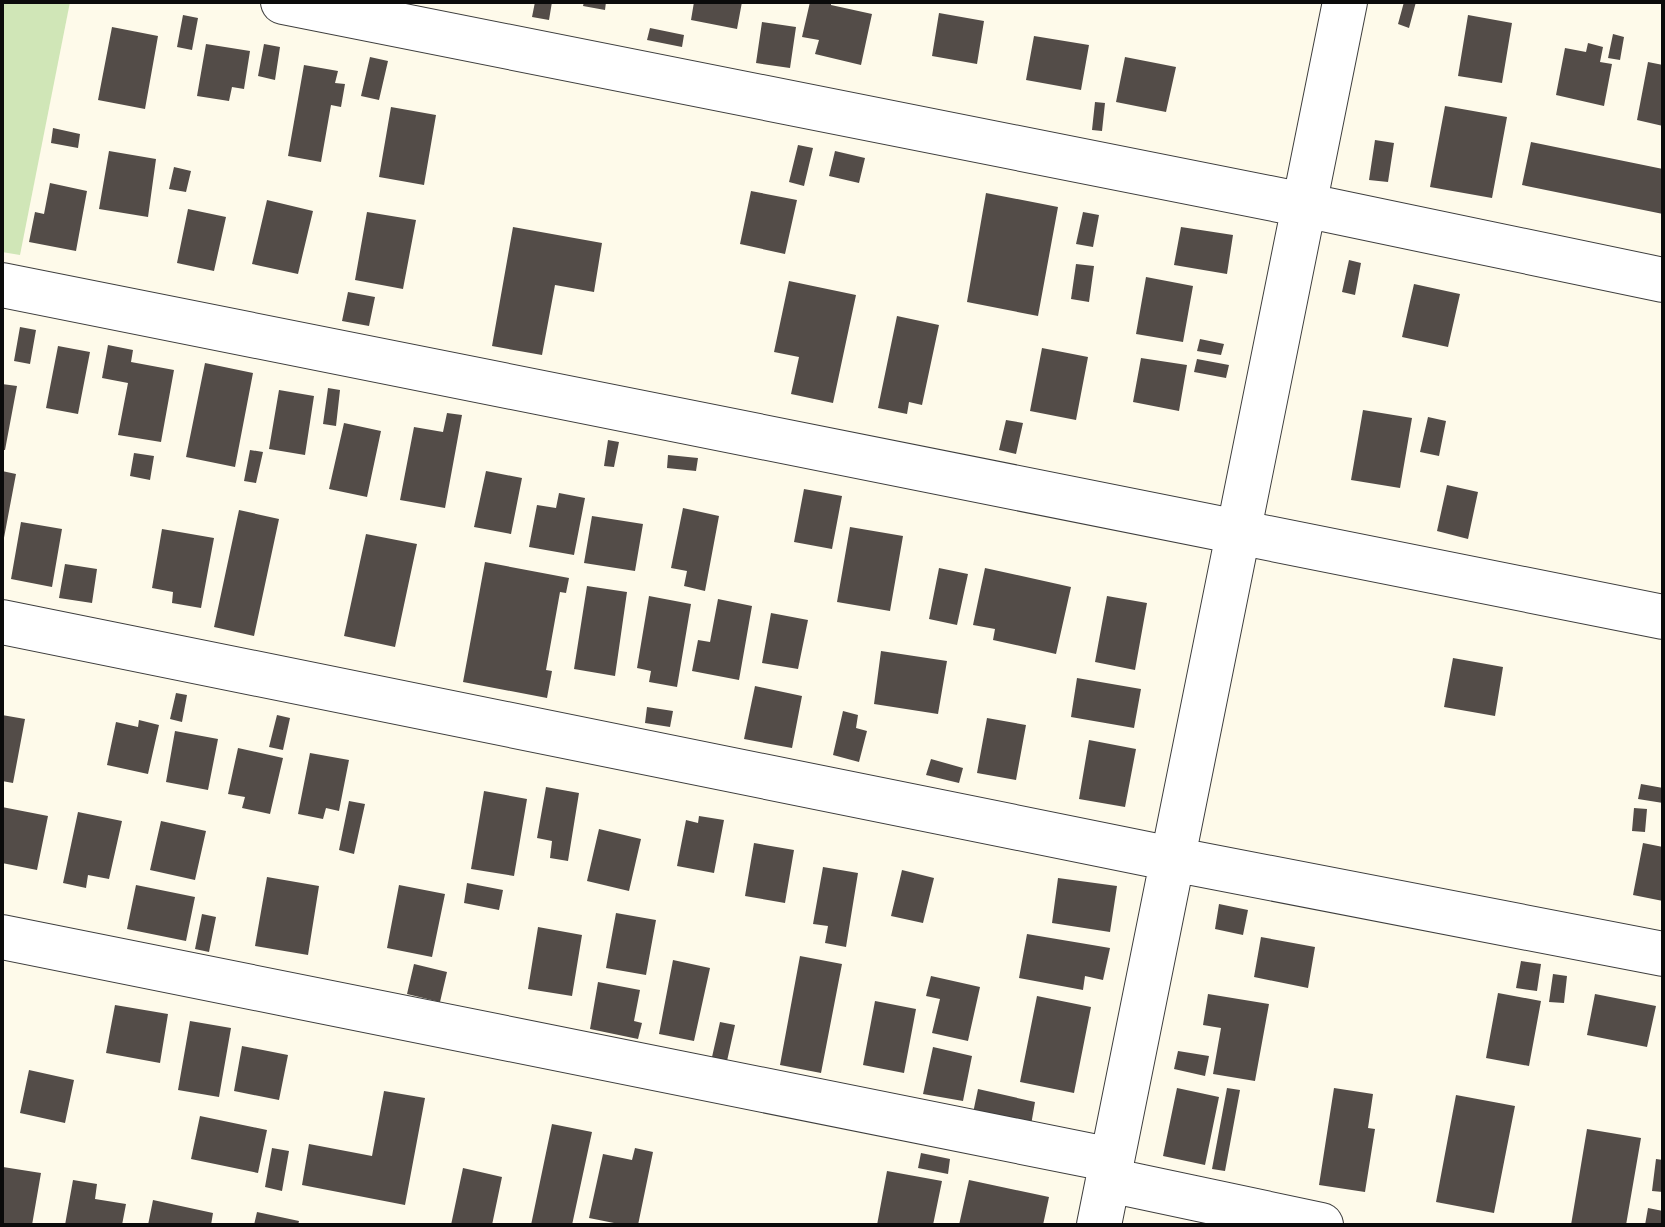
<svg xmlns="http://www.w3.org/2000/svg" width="1665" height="1227" font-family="Spectral,serif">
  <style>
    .green { fill: #d0e6b7 }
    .building { fill: #534c48 }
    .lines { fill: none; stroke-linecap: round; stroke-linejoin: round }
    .street-casing { stroke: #3e3e3e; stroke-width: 46 }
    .street { stroke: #fff; stroke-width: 44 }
  </style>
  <rect width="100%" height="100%" fill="#fefaea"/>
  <path class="green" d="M2,2H70L20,255L2,252Z"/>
  <path class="building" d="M535,2H552L549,20L532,17Z
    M584,2H606L605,10L583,6Z
    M694,2H742L737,29L691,20Z
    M810,2H831V5L872,14L861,65L815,54L819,40L802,37Z
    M1404,2H1416L1409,28L1398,24Z
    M939,13L984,21L977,64L932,56Z
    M183,15L198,18L192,50L177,47Z
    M1468,15L1512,23L1502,83L1458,76Z
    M762,22L796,27L790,68L756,63Z
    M112,27L158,36L145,109L98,100Z
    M650,28L684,35L682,47L647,40Z
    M1613,34L1624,37L1620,60L1608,58Z
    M1034,36L1089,45L1081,90L1026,80Z
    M1588,43L1603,47L1600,62L1612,64L1604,106L1556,95L1565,48L1586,52Z
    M206,44L250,51L244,89L232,87L229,101L197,96Z
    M264,44L280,47L275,80L258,76Z
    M370,57L388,61L379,100L361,96Z
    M1125,57L1176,67L1166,112L1116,102Z
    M1648,62L1663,65V126L1637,120Z
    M304,65L338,71L335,83L345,84L341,107L331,105L321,162L288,156Z
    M1095,102L1105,103L1102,131L1092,130Z
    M1445,106L1507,117L1492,198L1430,187Z
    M391,107L436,115L424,185L379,177Z
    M53,128L80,134L78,148L51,143Z
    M1375,140L1394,143L1388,182L1369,180Z
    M1531,142L1663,169V214L1522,185Z
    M798,145L813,148L804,186L789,182Z
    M109,151L156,159L148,217L99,209Z
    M835,151L865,158L859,183L829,176Z
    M174,167L191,171L186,192L169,189Z
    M50,183L87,191L76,251L29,242L35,212L44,214Z
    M751,191L797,200L785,254L740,244Z
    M986,193L1058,207L1038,316L967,302Z
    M267,200L313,211L298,274L252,264Z
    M188,209L226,217L214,271L177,263Z
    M367,212L416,220L403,289L355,280Z
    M1083,212L1099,215L1093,247L1076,244Z
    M513,227L602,243L594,292L555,285L542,355L492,346Z
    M1181,227L1233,235L1227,274L1174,265Z
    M1349,260L1361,263L1355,295L1342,292Z
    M1076,264L1094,266L1089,302L1071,299Z
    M1146,277L1193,286L1183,342L1136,334Z
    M789,281L856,295L833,403L791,394L799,357L774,352Z
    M1414,284L1460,294L1448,347L1402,337Z
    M348,292L375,297L369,326L342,321Z
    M897,316L939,325L922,405L909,402L907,414L878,408Z
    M20,327L36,330L30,364L14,361Z
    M1200,339L1224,344L1221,355L1197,351Z
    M108,345L133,350L131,362L174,370L161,442L118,435L128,383L102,378Z
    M58,346L90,352L78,414L46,408Z
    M1042,348L1088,357L1076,420L1030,411Z
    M1141,358L1187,365L1179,411L1133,402Z
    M1197,359L1229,365L1226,378L1194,372Z
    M205,363L253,373L235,467L186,457Z
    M2,384L17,386L5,450H2Z
    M328,388L340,390L336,426L323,424Z
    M279,390L314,396L305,455L269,449Z
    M1363,410L1412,418L1400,488L1351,480Z
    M447,413L462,415L445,508L400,500L414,427L443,432Z
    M1428,417L1446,421L1439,456L1420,452Z
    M1006,420L1023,423L1016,454L999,450Z
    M344,423L381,431L367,497L329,489Z
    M608,440L619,442L614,467L604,466Z
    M250,450L263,452L256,483L244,481Z
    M134,453L154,456L150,480L130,476Z
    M668,455L698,458L696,471L667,468Z
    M2,471L16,474L3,543H2Z
    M486,471L522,478L511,534L474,527Z
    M1447,485L1478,492L1468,539L1437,531Z
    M804,489L842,496L832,549L794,542Z
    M559,493L585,498L574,555L529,547L537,505L556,508Z
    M683,508L719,516L705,591L684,586L687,571L671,568Z
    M239,510L279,519L254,636L214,627Z
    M592,516L643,524L635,571L584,563Z
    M21,522L62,529L52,587L11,579Z
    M850,527L903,536L890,611L837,602Z
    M162,529L214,538L201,608L172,603L173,592L152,588Z
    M366,534L417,544L395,647L344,636Z
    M485,562L569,578L566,593L560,592L546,670L552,671L547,698L463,682Z
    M65,564L97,569L92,603L59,598Z
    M939,568L968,574L957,625L929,619Z
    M985,568L1071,587L1056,654L993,640L995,629L973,625Z
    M587,586L627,592L615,676L574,669Z
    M649,596L691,604L677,687L649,682L651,671L637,668Z
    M1107,596L1147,603L1135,670L1095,662Z
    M718,599L752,606L739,680L692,671L698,640L710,642Z
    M771,613L808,620L798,669L762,663Z
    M881,651L947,661L938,714L874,704Z
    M1453,658L1503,667L1495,716L1444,707Z
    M1077,678L1141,689L1134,728L1071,717Z
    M755,686L802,696L792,748L744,739Z
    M176,693L187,695L182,722L170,719Z
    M647,707L673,711L670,727L645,723Z
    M843,711L858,715L856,728L867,731L859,762L833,755Z
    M2,715L25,719L13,783L2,781Z
    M277,715L290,718L283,750L269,747Z
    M987,718L1026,725L1016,780L977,773Z
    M139,720L159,725L148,774L107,765L116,722L138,727Z
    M175,731L218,739L208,790L166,782Z
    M1089,740L1136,749L1125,807L1079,799Z
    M238,748L283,758L270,814L242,808L245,797L228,794Z
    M310,753L349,760L339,811L326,808L323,819L298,814Z
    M931,759L963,768L959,783L926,775Z
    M1641,784L1663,788V803L1638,799Z
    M546,787L579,793L568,861L550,858L552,841L537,838Z
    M484,791L527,799L514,876L471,869Z
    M349,801L365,804L354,854L339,850Z
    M2,807L48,816L37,870L2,863Z
    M1634,808L1647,809L1645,832L1632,831Z
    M78,812L122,821L109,879L88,875L86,888L63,883Z
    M699,816L724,820L714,873L677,866L686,820L698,823Z
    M161,821L206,831L195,880L150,870Z
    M599,829L641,839L629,891L587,881Z
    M754,843L794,850L785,903L745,896Z
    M1643,843L1663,847V901L1633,895Z
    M823,867L858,873L846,947L825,943L828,926L813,924Z
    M902,870L934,878L923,923L891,916Z
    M267,877L319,886L308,955L255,946Z
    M1058,878L1117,886L1110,932L1052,923Z
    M467,883L503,890L499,910L464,903Z
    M136,885L195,897L186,941L127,929Z
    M399,885L445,894L432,957L387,948Z
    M1219,904L1248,910L1243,935L1215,929Z
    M616,913L656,920L646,975L606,968Z
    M202,914L216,917L209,952L195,949Z
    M538,927L582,935L572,996L528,989Z
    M1027,934L1110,948L1103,980L1085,976L1083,990L1019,978Z
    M1261,937L1315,947L1308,988L1254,977Z
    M800,956L842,964L821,1073L780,1065Z
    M673,960L710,968L694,1041L659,1034Z
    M1521,961L1541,964L1537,991L1516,988Z
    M414,964L447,972L440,1002L407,994Z
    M1553,974L1567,976L1564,1003L1549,1002Z
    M931,976L980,987L968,1041L932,1033L940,999L926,996Z
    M598,982L640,990L634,1021L642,1023L638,1039L590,1029Z
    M1498,993L1541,1001L1529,1066L1486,1058Z
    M1208,994L1269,1004L1255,1081L1213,1074L1221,1028L1203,1025Z
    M1595,994L1656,1006L1647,1047L1587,1035Z
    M1037,996L1091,1007L1074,1093L1020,1082Z
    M875,1001L916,1009L904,1073L863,1065Z
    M115,1005L168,1014L160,1063L106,1053Z
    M190,1021L231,1028L219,1097L178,1090Z
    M720,1022L735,1025L727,1061L712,1057Z
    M242,1046L288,1055L279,1100L234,1091Z
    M933,1047L972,1056L963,1101L923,1094Z
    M1178,1051L1209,1056L1205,1076L1174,1069Z
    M29,1070L74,1080L65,1123L20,1113Z
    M1177,1088L1219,1097L1205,1165L1163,1156Z
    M1227,1088L1240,1090L1225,1171L1212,1169Z
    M1334,1088L1373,1094L1368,1128L1375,1129L1365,1192L1319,1185Z
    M978,1089L1035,1102L1031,1125L973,1113Z
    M384,1091L425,1098L405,1205L302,1185L309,1144L372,1156Z
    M1456,1095L1515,1106L1494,1213L1436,1202Z
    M200,1116L267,1130L258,1173L191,1159Z
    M552,1124L592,1132L572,1225H531Z
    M1587,1129L1641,1138L1626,1225H1571Z
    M272,1148L289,1151L282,1191L265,1187Z
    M635,1148L653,1152L638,1225H624L589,1218L603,1154L632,1160Z
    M921,1153L950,1159L948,1174L918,1168Z
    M1656,1159L1663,1160V1192L1652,1191Z
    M3,1167L41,1173L32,1225H2Z
    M463,1168L502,1177L492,1225H451Z
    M887,1171L942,1181L933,1225H877Z
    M73,1180L97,1184L95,1199L126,1204L122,1225H65Z
    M969,1180L1049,1197L1043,1225H959Z
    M153,1200L213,1213L211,1225H148Z
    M1648,1208L1663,1211V1225H1645Z
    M257,1212L299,1221L298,1225H254Z"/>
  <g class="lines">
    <defs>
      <path id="street" d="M283,2L1304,205L1663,280
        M2,285L1663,617
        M2,622L1172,859L1663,954
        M2,937L1112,1160
        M1109,1180L1321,1225
        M1099,1225L1345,2"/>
    </defs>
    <use href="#street" class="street-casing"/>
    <use href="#street" class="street"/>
  </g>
  <rect width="1665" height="1227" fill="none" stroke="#0b0b0b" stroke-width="8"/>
</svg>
